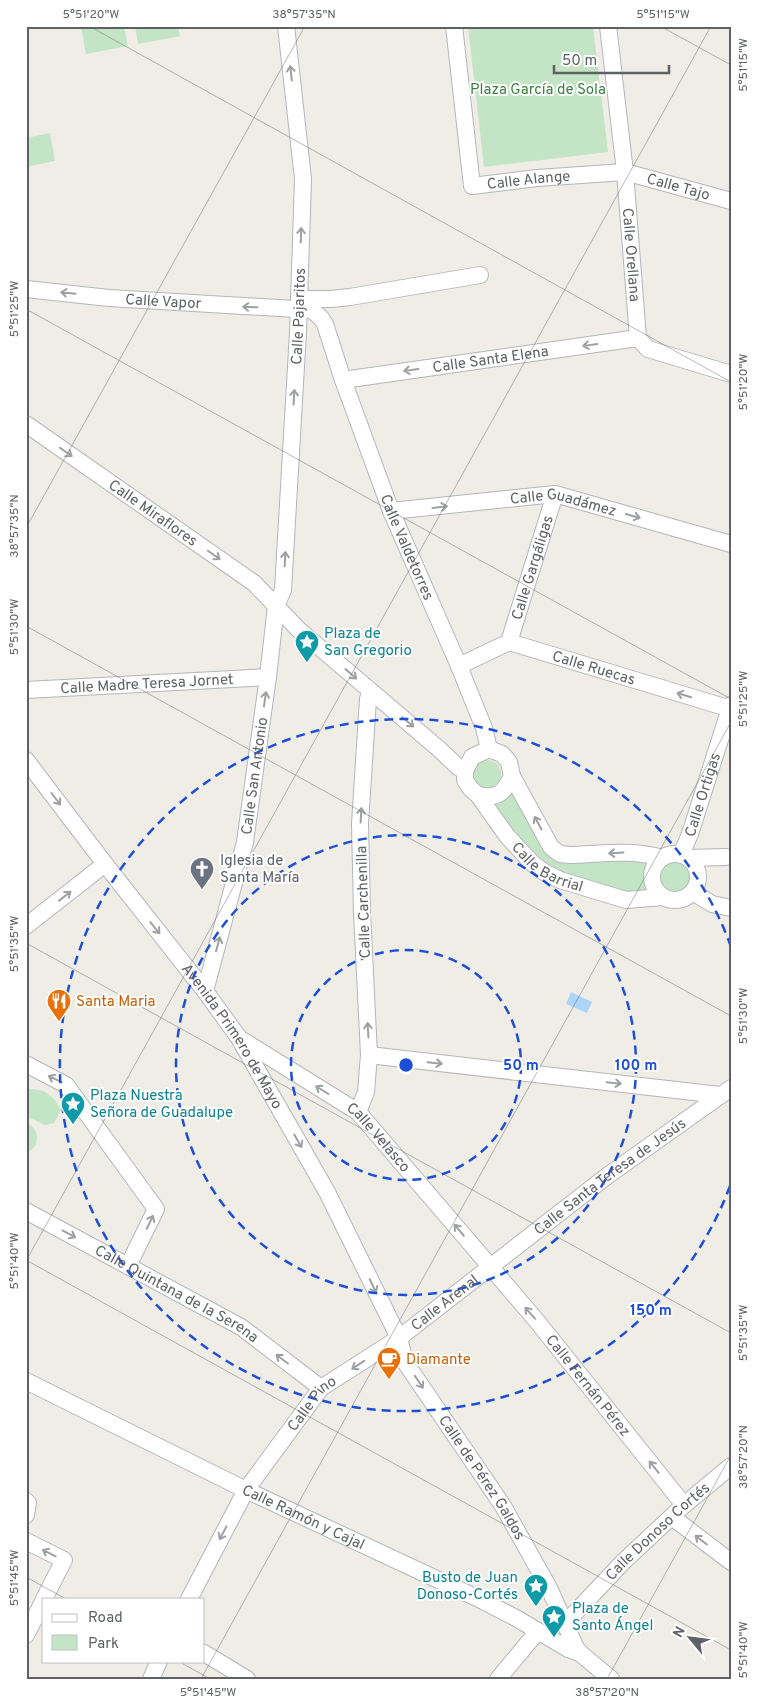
<svg xmlns="http://www.w3.org/2000/svg" width="757" height="1705" font-family="Overpass,sans-serif">
  <style>
    .green { fill: #c4e5c5 }
    .water { fill: #abd5fa }
    .lines { fill: none; stroke-linecap: round; stroke-linejoin: round }
    .street-casing { stroke: #b3b6ba; stroke-width: 18 }
    .street { stroke: #fff; stroke-width: 16 }
    .oneway { stroke: #9ea0a3 }
    .ticks { fill: none; stroke: #5e6165; stroke-width: 1; stroke-opacity: 0.45 }
    .ring { fill: none; stroke: #1d4ed8; stroke-width: 2.5; stroke-dasharray: 9 6 }
    .labels { text-anchor: middle; stroke-width: 4; stroke-linejoin: round; paint-order: stroke }
    .park-label { font-size: 15px; fill: #3a8040; stroke: #fff }
    .street-label { font-size: 15px; fill: #5e6165; stroke: #fff }
    .culture-label { font-size: 15px; fill: #0d838f; stroke: #fff; text-anchor: start }
    .worship-label { font-size: 15px; fill: #5b616d; stroke: #fff; text-anchor: start }
    .food-label { font-size: 15px; fill: #c56008; stroke: #fff; text-anchor: start }
    .centre { fill: #1d4ed8; stroke: #fff; stroke-width: 2.5 }
    .ring-label { font-size: 15px; text-anchor: middle; font-weight: bold; fill: #1d4ed8; stroke: #fff; stroke-width: 4; stroke-linejoin: round; paint-order: stroke }
    .neatline { fill: none; stroke: #5e6165; stroke-width: 2 }
    .ticks-label { font-size: 12px; text-anchor: middle; fill: #5e6165 }
  </style>
  <rect width="100%" height="100%" fill="#efede6"/>
  <path class="green" d="M81,26H124L128,46L86,54Z
    M135,26H178L180,36L138,44Z
    M468,26H593L608,152L484,167Z
    M50,133L55,161L26,167V138Z
    M473 774a14 14 0 1 1 28 0a14 14 0 1 1-28 0Z
    M515,787L545,844L654,860C645,871 645,882 652,895L630,894L567,875L536,857L510,831L493,804Z
    M659 878a16 16 0 1 1 32 0a16 16 0 1 1-32 0Z
    M30,1089C45,1088 55,1097 61,1110L54,1123L45,1125L26,1116V1090Z
    M26,1123C37,1127 39,1136 35,1146L26,1154Z"/>
  <path class="water" d="M571,992L592,1002L587,1013L566,1004Z"/>
  <g class="lines">
    <defs>
      <g id="street">
        <path id="s1" d="M454,26L472,186L537,178L625,172L731,201"/>
        <path id="s2" d="M608,26L625,172L638,338"/>
        <path id="s3" d="M26,289L109,298L312,310L321,318L325,324L343,380L391,511L459,666L484,728L489,749L502,754L509,762L512,776L551,847L560,854L570,855C600,854 632,849 662,858"/>
        <path d="M299,299H331L350,297L480,275"/>
        <path d="M638,338L648,349L731,374"/>
        <path id="s4" d="M343,380L638,338"/>
        <path id="s5" d="M26,424L254,583L298,629L439,749L458,767L465,771"/>
        <path id="s6" d="M391,511L555,494L731,544"/>
        <path id="s7" d="M509,642L555,494"/>
        <path id="s8" d="M459,666L509,642L731,709"/>
        <path id="s9" d="M26,690L268,677"/>
        <path id="s10" d="M489,749L472,757L465,771V780L470,788L478,795L507,836L532,863L544,872L560,880L626,900L663,897"/>
        <path id="s11" d="M26,760L105,864L205,991L239,1038L327,1192L399,1338L405,1362L503,1506L549,1588L576,1648L580,1653L611,1679"/>
        <path d="M478,795C498,799 504,793 512,776"/>
        <circle cx="675" cy="877" r="23"/>
        <path id="s12" d="M681,855L690,834L731,705"/>
        <path d="M688,858L726,857"/>
        <path d="M693,892L712,904L731,908"/>
        <path d="M26,926L105,864"/>
        <path id="s13" d="M205,991L245,842L268,677L276,606L283,590L298,332L303,179L286,26"/>
        <path id="s14" d="M242,1040L358,1112L536,1320L684,1505"/>
        <path d="M369,1055L720,1095"/>
        <path d="M26,1064L66,1085L156,1209L128,1266"/>
        <path d="M358,1112L366,1092L369,1055L362,912L360,824L368,699L370,691"/>
        <path id="s15" d="M26,1211L241,1327L321,1388"/>
        <path id="s16" d="M26,1381L246,1490L477,1598L516,1618L568,1649L580,1653"/>
        <path d="M26,1501L28,1503L26,1515"/>
        <path d="M672,1517L731,1562"/>
        <path d="M26,1541L64,1560L44,1599"/>
        <path id="s17" d="M189,1599L246,1490L321,1388L399,1338L607,1176L731,1088"/>
        <path id="s18" d="M564,1619L572,1616L623,1562L684,1505L731,1466"/>
        <path d="M26,1635L44,1600"/>
        <path d="M204,1653L247,1679"/>
        <path d="M151,1679L159,1661"/>
        <path d="M498,1679L538,1631"/>
      </g>
    </defs>
    <use href="#street" class="street-casing"/>
    <use href="#street" class="street"/>
  </g>
  <defs><path id="oneway-shaft" d="M-6 0H5M1.5-3L5.5 0L1.5 3" fill="none" stroke-width="1.6" stroke-linecap="round" stroke-linejoin="round" transform="scale(1.25)"/></defs>
  <g class="oneway">
    <use href="#oneway-shaft" transform="translate(291 73) rotate(-96)"/>
    <use href="#oneway-shaft" transform="translate(301 235) rotate(-88)"/>
    <use href="#oneway-shaft" transform="translate(68 293) rotate(-174)"/>
    <use href="#oneway-shaft" transform="translate(250 307) rotate(-178)"/>
    <use href="#oneway-shaft" transform="translate(590 345) rotate(172)"/>
    <use href="#oneway-shaft" transform="translate(411 370) rotate(172)"/>
    <use href="#oneway-shaft" transform="translate(294 397) rotate(-87)"/>
    <use href="#oneway-shaft" transform="translate(66 452) rotate(35)"/>
    <use href="#oneway-shaft" transform="translate(440 507) rotate(-7)"/>
    <use href="#oneway-shaft" transform="translate(633 516) rotate(16)"/>
    <use href="#oneway-shaft" transform="translate(214 555) rotate(35)"/>
    <use href="#oneway-shaft" transform="translate(285 559) rotate(-87)"/>
    <use href="#oneway-shaft" transform="translate(351 674) rotate(41)"/>
    <use href="#oneway-shaft" transform="translate(684 695) rotate(-163)"/>
    <use href="#oneway-shaft" transform="translate(265 699) rotate(-82)"/>
    <use href="#oneway-shaft" transform="translate(408 722) rotate(40)"/>
    <use href="#oneway-shaft" transform="translate(56 799) rotate(53)"/>
    <use href="#oneway-shaft" transform="translate(361 815) rotate(-87)"/>
    <use href="#oneway-shaft" transform="translate(538 823) rotate(-119)"/>
    <use href="#oneway-shaft" transform="translate(616 853) rotate(177)"/>
    <use href="#oneway-shaft" transform="translate(65 896) rotate(-38)"/>
    <use href="#oneway-shaft" transform="translate(155 928) rotate(51)"/>
    <use href="#oneway-shaft" transform="translate(218 944) rotate(-75)"/>
    <use href="#oneway-shaft" transform="translate(368 1030) rotate(-93)"/>
    <use href="#oneway-shaft" transform="translate(435 1063) rotate(6)"/>
    <use href="#oneway-shaft" transform="translate(55 1079) rotate(-153)"/>
    <use href="#oneway-shaft" transform="translate(614 1083) rotate(6)"/>
    <use href="#oneway-shaft" transform="translate(322 1090) rotate(-148)"/>
    <use href="#oneway-shaft" transform="translate(298 1141) rotate(60)"/>
    <use href="#oneway-shaft" transform="translate(150 1222) rotate(-64)"/>
    <use href="#oneway-shaft" transform="translate(459 1230) rotate(-130)"/>
    <use href="#oneway-shaft" transform="translate(69 1234) rotate(28)"/>
    <use href="#oneway-shaft" transform="translate(373 1286) rotate(64)"/>
    <use href="#oneway-shaft" transform="translate(530 1313) rotate(-131)"/>
    <use href="#oneway-shaft" transform="translate(282 1359) rotate(-143)"/>
    <use href="#oneway-shaft" transform="translate(358 1365) rotate(147)"/>
    <use href="#oneway-shaft" transform="translate(419 1382) rotate(56)"/>
    <use href="#oneway-shaft" transform="translate(654 1467) rotate(-129)"/>
    <use href="#oneway-shaft" transform="translate(223 1533) rotate(118)"/>
    <use href="#oneway-shaft" transform="translate(701 1540) rotate(-143)"/>
    <use href="#oneway-shaft" transform="translate(49 1553) rotate(-153)"/>
  </g>
  <path class="ticks" d="M89,26L731,382M660,26L731,65M26,309L731,699M26,528L305,26M26,626L731,1016M26,943L731,1333M26,1260L731,1650M26,1261L711,26M26,1577L66,1599M178,1661L210,1679M201,1679L731,722M607,1679L731,1455"/>
  <g class="ring">
    <circle cx="406" cy="1065" r="115"/>
    <circle cx="406" cy="1065" r="230"/>
    <path d="M730 1186A346 346 0 1 1 730 944"/>
  </g>
  <defs>
    <symbol id="sight-pin" viewBox="-11 -11 22 30"><path d="M0 17L-7.5 6A9.5 9.5 0 1 1 7.5 6Z" fill="#0f9aa8" stroke="#fff"/><path d="M0-6L1.8-2.2L6-1.7L2.9 1.2L3.7 5.4L0 3.3L-3.7 5.4L-2.9 1.2L-6-1.7L-1.8-2.2Z" fill="#fff"/></symbol>
    <symbol id="church-pin" viewBox="-11 -11 22 30"><path d="M0 17L-7.5 6A9.5 9.5 0 1 1 7.5 6Z" fill="#6b7280" stroke="#fff"/><path d="M-1.2-6h2.4v3.5h3.3v2.4h-3.3V6h-2.4V-.1h-3.3v-2.4h3.3Z" fill="#fff"/></symbol>
    <symbol id="restaurant-pin" viewBox="-11 -11 22 30"><path d="M0 17L-7.5 6A9.5 9.5 0 1 1 7.5 6Z" fill="#e8710a" stroke="#fff"/><path d="M-5-6h1v4h1v-4h1v4h1v-4h1v5L-1.5 .5V6h-2V.5L-5-1ZM5-6V6H3V1.5H1.5Q1.5-4 5-6Z" fill="#fff"/></symbol>
    <symbol id="cafe-pin" viewBox="-11 -11 22 30"><path d="M0 17L-7.5 6A9.5 9.5 0 1 1 7.5 6Z" fill="#e8710a" stroke="#fff"/><path d="M-5.5-4.5H6V0H3Q3 3.5 0 3.5H-2.5Q-5.5 3.5-5.5 0ZM3-3.2v2h1.7v-2ZM-6 4.5H4V6H-6Z" fill="#fff"/></symbol>
  </defs>
  <g fill-rule="evenodd">
    <use href="#sight-pin" x="293" y="628" width="28" height="38"/>
    <use href="#church-pin" x="188" y="855" width="28" height="38"/>
    <use href="#restaurant-pin" x="45" y="987" width="28" height="38"/>
    <use href="#sight-pin" x="59" y="1090" width="28" height="38"/>
    <use href="#cafe-pin" x="375" y="1345" width="28" height="38"/>
    <use href="#sight-pin" x="522" y="1572" width="28" height="38"/>
    <use href="#sight-pin" x="540" y="1603" width="28" height="38"/>
  </g>
  <g class="labels">
    <g class="park-label">
      <text x="538" y="94">Plaza García de Sola</text>
    </g>
    <g class="street-label">
      <text dy="5" stroke="none"><textPath href="#s1" startOffset="218">Calle Alange</textPath></text>
      <text dy="5" stroke="none"><textPath href="#s1" startOffset="370">Calle Tajo</textPath></text>
      <text dy="5" stroke="none"><textPath href="#s2" startOffset="230">Calle Orellana</textPath></text>
      <text dy="5" stroke="none"><textPath href="#s3" startOffset="138">Calle Vapor</textPath></text>
      <text dy="5" stroke="none"><textPath href="#s13" startOffset="684">Calle Pajaritos</textPath></text>
      <text dy="5" stroke="none"><textPath href="#s4" startOffset="149">Calle Santa Elena</textPath></text>
      <text dy="5" stroke="none"><textPath href="#s6" startOffset="174">Calle Guadámez</textPath></text>
      <text dy="5" stroke="none"><textPath href="#s5" startOffset="155">Calle Miraflores</textPath></text>
      <text dy="5" stroke="none"><textPath href="#s3" startOffset="544">Calle Valdetorres</textPath></text>
      <text dy="5" stroke="none"><textPath href="#s7" startOffset="78">Calle Gargáligas</textPath></text>
      <text dy="5" stroke="none"><textPath href="#s8" startOffset="144">Calle Ruecas</textPath></text>
      <text dy="5" stroke="none"><textPath href="#s9" startOffset="121">Calle Madre Teresa Jornet</textPath></text>
      <text dy="5" stroke="none"><textPath href="#s13" startOffset="221">Calle San Antonio</textPath></text>
      <text dy="5" stroke="none"><textPath href="#s12" startOffset="64">Calle Ortigas</textPath></text>
      <text dy="5" stroke="none"><textPath href="#s10" startOffset="166">Calle Barrial</textPath></text>
      <text transform="translate(363 902) rotate(-92)" y="5">Calle Carchenilla</text>
      <text dy="5" stroke="none"><textPath href="#s11" startOffset="345">Avenida Primero de Mayo</textPath></text>
      <text dy="5" stroke="none"><textPath href="#s14" startOffset="169">Calle Velasco</textPath></text>
      <text dy="5" stroke="none"><textPath href="#s17" startOffset="608">Calle Santa Teresa de Jesús</textPath></text>
      <text dy="5" stroke="none"><textPath href="#s15" startOffset="172">Calle Quintana de la Serena</textPath></text>
      <text dy="5" stroke="none"><textPath href="#s17" startOffset="400">Calle Arenal</textPath></text>
      <text dy="5" stroke="none"><textPath href="#s14" startOffset="494">Calle Fernán Pérez</textPath></text>
      <text dy="5" stroke="none"><textPath href="#s17" startOffset="232">Calle Pino</textPath></text>
      <text dy="5" stroke="none"><textPath href="#s11" startOffset="854">Calle de Pérez Galdos</textPath></text>
      <text dy="5" stroke="none"><textPath href="#s16" startOffset="309">Calle Ramón y Cajal</textPath></text>
      <text dy="5" stroke="none"><textPath href="#s18" startOffset="129">Calle Donoso Cortés</textPath></text>
    </g>
    <g class="culture-label">
      <text x="324" y="638">Plaza de<tspan x="324" dy="17">San Gregorio</tspan></text>
      <text x="90" y="1100">Plaza Nuestra<tspan x="90" dy="17">Señora de Guadalupe</tspan></text>
      <text x="518" y="1582" text-anchor="end">Busto de Juan<tspan x="518" dy="17">Donoso-Cortés</tspan></text>
      <text x="572" y="1613">Plaza de<tspan x="572" dy="17">Santo Ángel</tspan></text>
    </g>
    <g class="worship-label">
      <text x="220" y="865">Iglesia de<tspan x="220" dy="17">Santa María</tspan></text>
    </g>
    <g class="food-label">
      <text x="76" y="1006">Santa Maria</text>
      <text x="406" y="1364">Diamante</text>
    </g>
  </g>
  <circle cx="406" cy="1065" r="8" class="centre"/>
  <g class="ring-label">
    <text x="521" y="1070">50 m</text>
    <text x="636" y="1070">100 m</text>
    <text x="651" y="1315">150 m</text>
  </g>
  <rect width="757" height="1705" fill="none" stroke="#ffffff" stroke-width="55"/>
  <rect x="42" y="1598" width="162" height="65" fill="#ffffff" stroke="#bfc0c1"/>
  <rect x="52" y="1614" width="25" height="8" fill="#ffffff" stroke="#bfc0c1"/>
  <text x="88" y="1622" font-size="15" fill="#5e6165">Road</text>
  <rect x="52" y="1635" width="25" height="15" fill="#c4e5c5" stroke="#bfc0c1"/>
  <text x="88" y="1648" font-size="15" fill="#5e6165">Park</text>
  <g transform="translate(690 1638) rotate(299)" stroke="#ffffff" stroke-width="4" paint-order="stroke">
  <path d="M0-4L9 19L0 12L-9 19Z" fill="#5e6165"/>
  <text y="-8" font-size="14" font-weight="bold" text-anchor="middle" fill="#5e6165">N</text>
  </g>
  <path d="M554 65v8h115v-8" fill="none" stroke="#5e6165" stroke-width="2.5"/>
  <text x="562" y="65" font-size="15" fill="#5e6165" stroke="#ffffff" stroke-width="4" paint-order="stroke">50 m</text>
  <rect x="28" y="28" width="702" height="1650" class="neatline"/>
  <g class="ticks-label">
    <text x="91" y="18">5°51'20"W</text>
    <text x="304" y="18">38°57'35"N</text>
    <text x="663" y="18">5°51'15"W</text>
    <text transform="translate(743 65) rotate(-90)" y="4">5°51'15"W</text>
    <text transform="translate(14 309) rotate(-90)" y="4">5°51'25"W</text>
    <text transform="translate(743 382) rotate(-90)" y="4">5°51'20"W</text>
    <text transform="translate(14 526) rotate(-90)" y="4">38°57'35"N</text>
    <text transform="translate(14 627) rotate(-90)" y="4">5°51'30"W</text>
    <text transform="translate(743 699) rotate(-90)" y="4">5°51'25"W</text>
    <text transform="translate(14 944) rotate(-90)" y="4">5°51'35"W</text>
    <text transform="translate(743 1016) rotate(-90)" y="4">5°51'30"W</text>
    <text transform="translate(14 1261) rotate(-90)" y="4">5°51'40"W</text>
    <text transform="translate(743 1333) rotate(-90)" y="4">5°51'35"W</text>
    <text transform="translate(743 1457) rotate(-90)" y="4">38°57'20"N</text>
    <text transform="translate(14 1578) rotate(-90)" y="4">5°51'45"W</text>
    <text transform="translate(743 1650) rotate(-90)" y="4">5°51'40"W</text>
    <text x="208" y="1696">5°51'45"W</text>
    <text x="607" y="1696">38°57'20"N</text>
  </g>
</svg>
